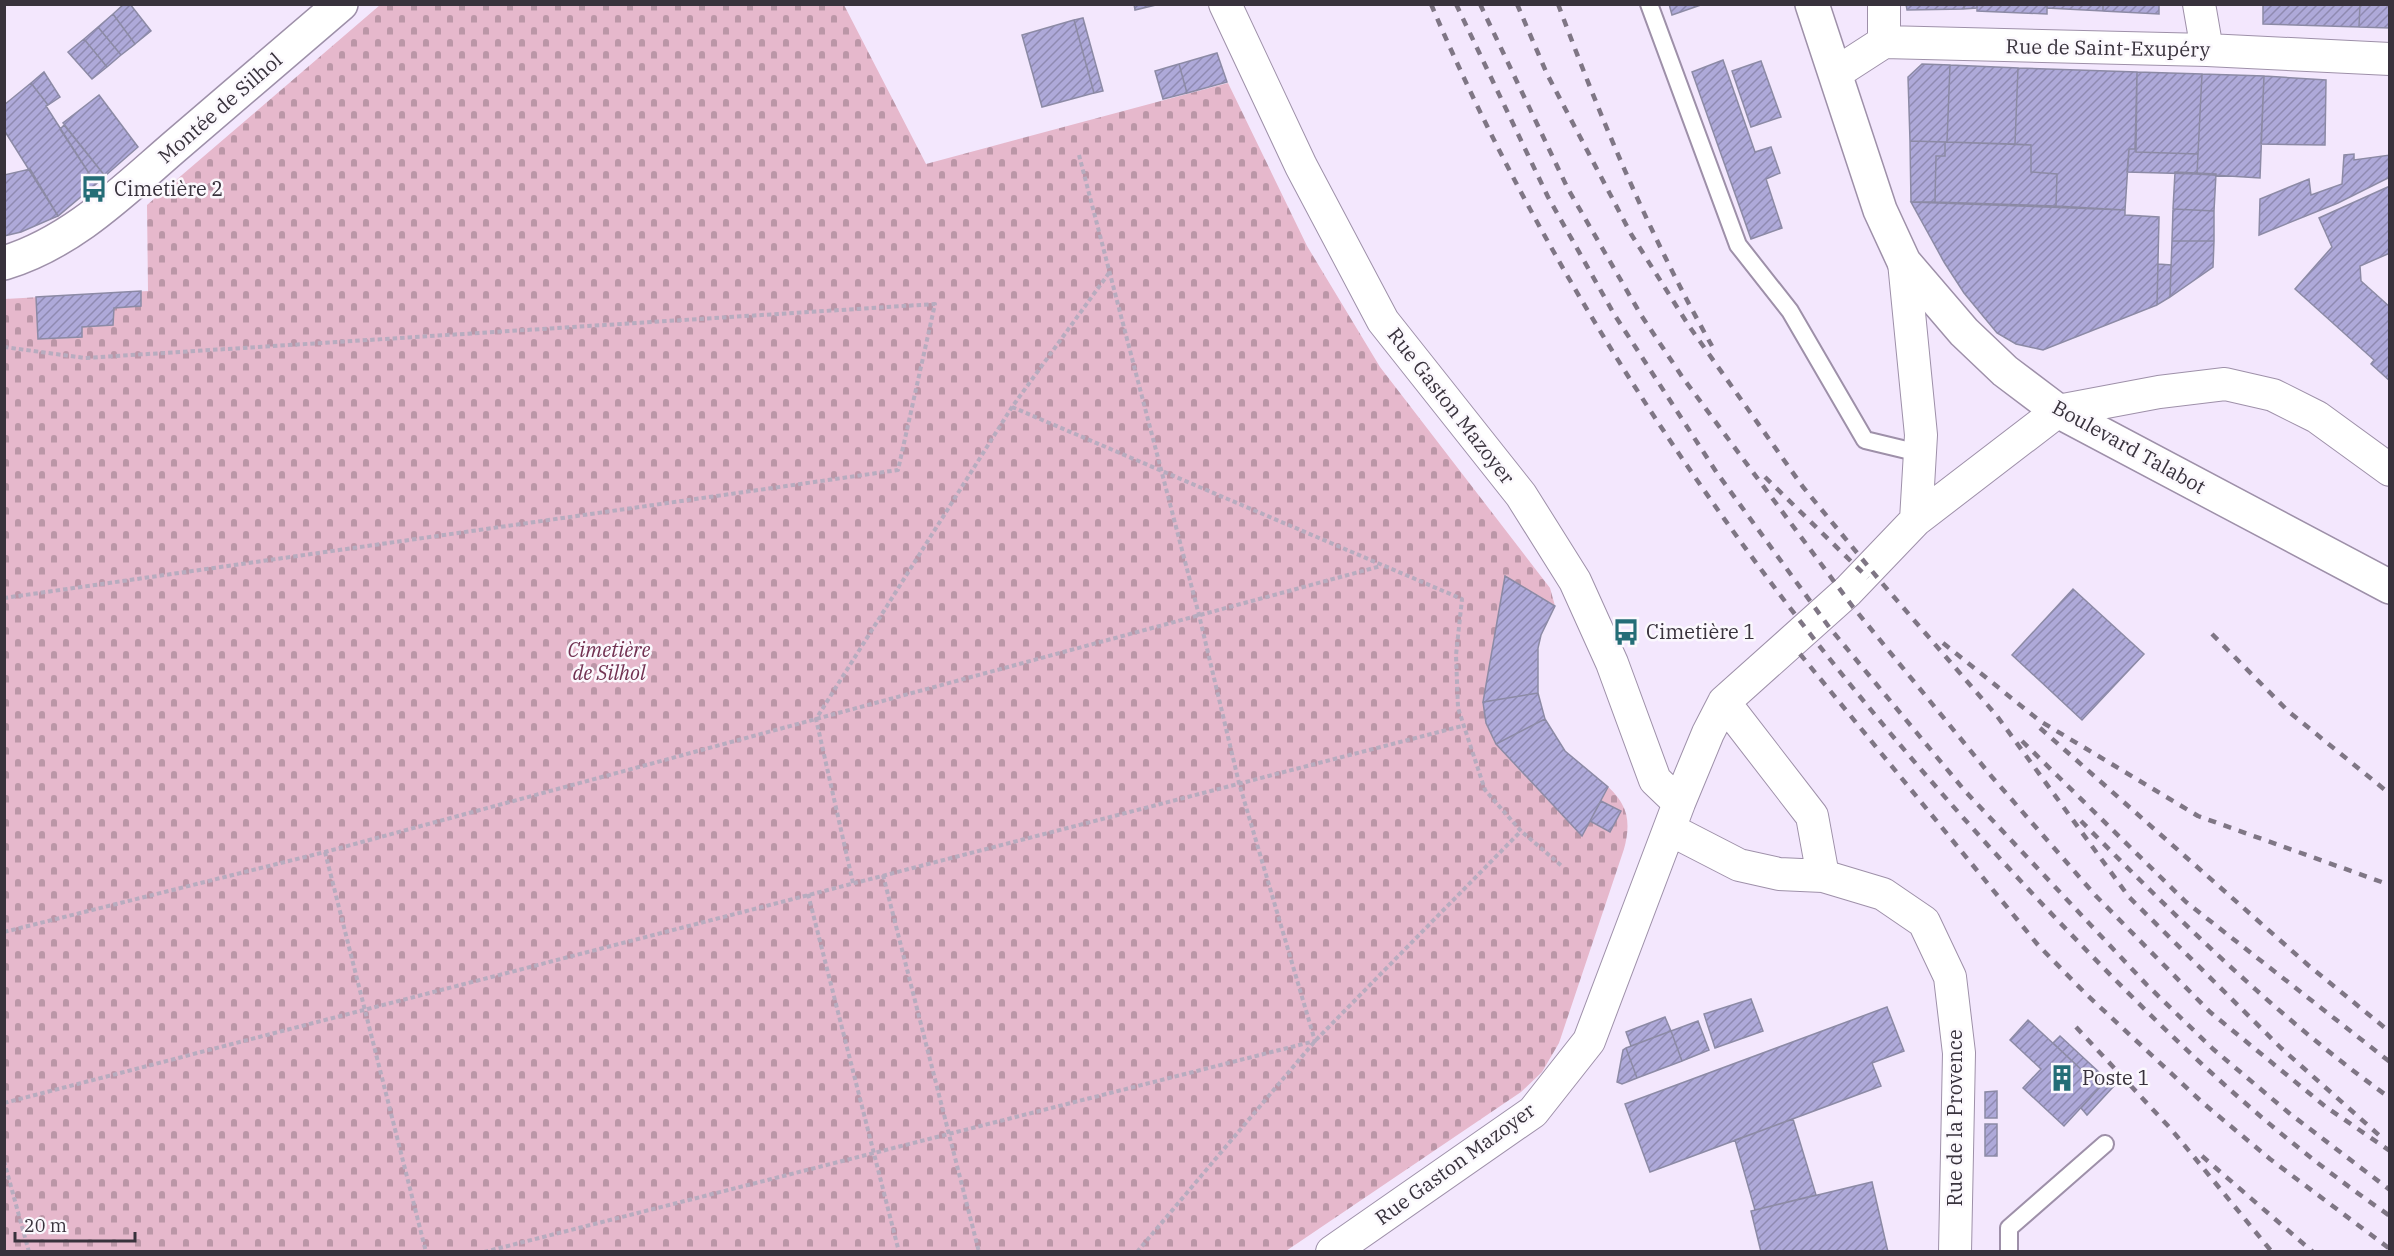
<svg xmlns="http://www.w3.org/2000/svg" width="2394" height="1256" font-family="'IBM Plex Serif',serif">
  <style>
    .cemetery { fill: url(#cemetery-stones) }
    .building { fill: url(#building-hatch); stroke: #8c8aa5; stroke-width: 1.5 }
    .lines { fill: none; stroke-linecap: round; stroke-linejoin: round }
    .service-casing { stroke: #9e90a9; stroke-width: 20 }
    .minor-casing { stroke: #9e90a9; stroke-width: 34 }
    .secondary-casing { stroke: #9e90a9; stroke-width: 36 }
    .path { stroke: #b7acbf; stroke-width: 4; stroke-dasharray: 4.5 3; stroke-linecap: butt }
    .service { stroke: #fff; stroke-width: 16 }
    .minor { stroke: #fff; stroke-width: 32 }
    .secondary { stroke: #fff; stroke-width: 33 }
    .rail { stroke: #7f7685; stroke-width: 4.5; stroke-dasharray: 8 8; stroke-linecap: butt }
    .labels { text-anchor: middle; stroke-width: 5; stroke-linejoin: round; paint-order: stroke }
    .street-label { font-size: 20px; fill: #38323c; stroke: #fbf8fd }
    .poi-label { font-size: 20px; fill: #38323c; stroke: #fbf8fd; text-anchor: start }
    .park-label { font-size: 20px; font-style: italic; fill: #713151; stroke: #fbf8fd }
  </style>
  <defs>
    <pattern id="cemetery-stones" width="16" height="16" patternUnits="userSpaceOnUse" patternTransform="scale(1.5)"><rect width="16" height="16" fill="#e6b8cc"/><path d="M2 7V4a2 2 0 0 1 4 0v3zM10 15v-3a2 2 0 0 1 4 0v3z" fill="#bb96a7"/></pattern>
    <pattern id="building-hatch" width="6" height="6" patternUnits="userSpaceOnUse" patternTransform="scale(1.5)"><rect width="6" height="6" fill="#aea9d9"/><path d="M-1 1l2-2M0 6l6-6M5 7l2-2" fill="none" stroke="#8f8ab1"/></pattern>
  </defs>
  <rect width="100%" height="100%" fill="#f3e7fd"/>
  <path class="cemetery" d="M380,5H844L926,164L1228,83L1307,246L1380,367L1550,588L1555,606C1550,615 1544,625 1541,635C1527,680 1541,730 1575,761C1591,775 1612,785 1622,804C1630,818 1628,834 1624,849L1559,1043L1542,1072L1521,1092L1286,1251L5,1252V299L148,291L147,205Z"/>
  <path class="building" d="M124,4H130L151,31L135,44L113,14Z
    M1134,4H1160L1135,10Z
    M1669,4H1701V5L1672,15Z
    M1906,4H1964V9L1907,10Z
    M1964,4H1977V8L1964,9Z
    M1977,4H2047V14L1977,11Z
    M2047,4H2103V11L2047,8Z
    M2103,4H2159V14L2103,11Z
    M2263,4H2360L2359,27L2263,24Z
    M2360,4H2390V28L2359,27Z
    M113,14L135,44L121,55L98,27Z
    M1083,18L1103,91L1094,93L1074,20Z
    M1074,20L1094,93L1042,107L1022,35Z
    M98,27L121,55L107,67L84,39Z
    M84,39L107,67L92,79L68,52Z
    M1217,53L1227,82L1187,93L1179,64Z
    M1723,60L1755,152L1771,147L1780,173L1766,179L1782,228L1751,239L1692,72Z
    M1761,61L1781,117L1751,127L1732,71Z
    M1179,64L1187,93L1163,99L1155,71Z
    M1922,64L1950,65L1947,142L1910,141L1908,77Z
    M1950,65L2018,68L2015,144L1947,142Z
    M2018,68L2137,72L2135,149H2129L2125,210L2056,206L2057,174L2031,172V145L2015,144Z
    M44,72L60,97L48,105L31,83Z
    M2137,72L2202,74L2198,154L2136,152Z
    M2202,74L2264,76L2260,178L2197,174Z
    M2264,76L2326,80L2325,145L2261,144Z
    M31,83L48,105L46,106L96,184L58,216L4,130V105Z
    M99,95L138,147L105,176L63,123Z
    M64,125L105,176L96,184L60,129Z
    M1910,141L1945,142V156H1936L1935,202H1911Z
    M1945,142L2031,145V172L2057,174L2056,206L1935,202L1936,156H1945Z
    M2129,149H2135L2136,152L2198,154L2197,174L2127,172Z
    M2354,154V160L2390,155V177L2338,203L2259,235L2260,199L2309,179L2311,195L2342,184L2344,155Z
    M30,169L58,216L21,232L4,236V175Z
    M2175,172L2216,174L2214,211L2173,209Z
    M2390,186V253L2360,266L2361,281L2390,307V381L2371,364L2374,360L2295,289L2332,247L2319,218Z
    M1911,202L2125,210V215L2159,217L2157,305L2043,350L2016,344L1997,333L1964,293L1944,262Z
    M2173,209L2214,211V241H2172Z
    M2172,241H2214L2213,267L2170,297Z
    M2158,264L2171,265L2170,297L2157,305Z
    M141,291V306L114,308L113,325L82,327V337L38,339L36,297Z
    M1505,576L1555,606L1541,635L1538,648V693L1483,702Z
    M2073,589L2144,654L2082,720L2012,655Z
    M1538,693L1545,719L1496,744L1486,723L1483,702Z
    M1545,719L1565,751L1608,787L1582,836L1496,744Z
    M1601,801L1621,811L1610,832L1590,821Z
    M1751,999L1763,1031L1715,1048L1704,1014Z
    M1887,1007L1904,1051L1872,1063L1881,1086L1650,1172L1625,1104Z
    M1665,1017L1671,1031L1631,1046L1626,1032Z
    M2028,1020L2100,1087L2064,1126L2023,1088L2041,1069L2010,1040Z
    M1698,1021L1709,1050L1682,1061L1671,1031Z
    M1671,1031L1682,1061L1637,1078L1626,1048Z
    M2060,1036L2114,1086L2087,1115L2081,1108L2100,1087L2053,1043Z
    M1626,1048L1637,1078L1622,1084L1617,1082L1623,1050Z
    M1997,1091V1118H1985V1092Z
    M1793,1119L1816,1195L1755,1210L1735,1140Z
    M1985,1124H1997V1156H1985Z
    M1872,1182L1888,1252H1761L1751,1211Z"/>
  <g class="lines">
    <defs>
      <path id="service" d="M1649,4L1738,245L1790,311L1865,440L1919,453
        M2009,1252V1228L2105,1144"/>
      <path id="minor" d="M1225,4L1301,166L1383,321L1521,495L1575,581L1612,663L1655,780L1679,803
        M1884,4V42
        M2199,4L2207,50
        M1836,73L1884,42L2207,50L2390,59
        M1904,262L1921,435L1916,520
        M1724,702L1812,816L1823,876
        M1671,830L1739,865L1779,874L1823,876L1883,894L1924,922L1950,977L1959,1053L1955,1252
        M1332,1252L1533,1112L1589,1041L1679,803L1708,733L1724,702L1848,591L1916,520L2058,411L2159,392L2225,384L2273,395L2317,417L2390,470"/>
      <path id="secondary" d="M1812,4L1880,210L1904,262L1964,332L2005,371L2058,411L2390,587
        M4,263C74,242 126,188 180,142C234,96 287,50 341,4"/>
    </defs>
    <use href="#service" class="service-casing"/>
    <use href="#minor" class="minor-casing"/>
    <use href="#secondary" class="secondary-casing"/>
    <path class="path" d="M4,347L85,358L935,304L898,470L4,598
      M1012,407L1462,599L1456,655L1458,708L1485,790L1521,831L1563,867
      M325,852L426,1252
      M883,875L979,1252
      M853,883L816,719L1012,407L1109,273
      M808,894L899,1252
      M4,932L325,852L1381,566
      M4,1103L1462,726
      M4,1161L29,1252
      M484,1252L1315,1041L1239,783L1199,615L1079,155
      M1137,1252L1315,1041L1521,831"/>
    <use href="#service" class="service"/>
    <use href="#minor" class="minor"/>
    <use href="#secondary" class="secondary"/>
    <path class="rail" d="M1431,4C1572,336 1799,647 2046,908C2155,1023 2258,1125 2390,1216
      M1456,4L1548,197L1614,314L1717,473L1829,627L1965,791L2147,985L2213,1049L2289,1113L2390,1190
      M1480,4L1568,189L1641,315L1683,378L1853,607L1992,777L2096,896L2210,1012L2326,1107L2390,1151
      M1517,4L1547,74L1631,234L1689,326L1803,487L1881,582L1997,716L2129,897L2281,1048L2380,1136
      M1558,4C1602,122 1650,236 1712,346
      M1765,477L1868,578
      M2212,634L2288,711L2390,794
      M1943,643L2040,721L2198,816L2390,885
      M1800,654L2038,945L2086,994L2203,1103L2270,1159L2390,1249
      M2040,728L2308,965L2390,1032
      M2022,741L2186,902L2390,1062
      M2081,821C2178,919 2277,1017 2390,1098
      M2076,1027L2171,1129L2272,1252
      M2202,1156L2313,1252"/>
  </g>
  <defs>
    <symbol id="bus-bare" viewBox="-9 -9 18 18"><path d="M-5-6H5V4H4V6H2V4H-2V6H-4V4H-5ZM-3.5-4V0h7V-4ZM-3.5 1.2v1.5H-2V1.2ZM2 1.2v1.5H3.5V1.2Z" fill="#246d77" stroke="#fbf8fd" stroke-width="2.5" paint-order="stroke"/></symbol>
    <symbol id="building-bare" viewBox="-9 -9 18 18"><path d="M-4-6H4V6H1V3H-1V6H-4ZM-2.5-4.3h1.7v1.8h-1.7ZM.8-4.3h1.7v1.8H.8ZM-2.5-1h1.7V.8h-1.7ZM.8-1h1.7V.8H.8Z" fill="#246d77" stroke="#fbf8fd" stroke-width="2.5" paint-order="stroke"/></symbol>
  </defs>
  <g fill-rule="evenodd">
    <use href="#bus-bare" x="75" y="170" width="38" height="38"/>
    <use href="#bus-bare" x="1607" y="613" width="38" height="38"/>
    <use href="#building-bare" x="2043" y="1059" width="38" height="38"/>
  </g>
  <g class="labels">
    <g class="street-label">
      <text transform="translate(2108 48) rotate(1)" y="7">Rue de Saint-Exupéry</text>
      <text transform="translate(220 108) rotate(-41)" y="7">Montée de Silhol</text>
      <text transform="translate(1451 406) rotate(52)" y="7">Rue Gaston Mazoyer</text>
      <text transform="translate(2129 447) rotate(29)" y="7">Boulevard Talabot</text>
      <text transform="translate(1955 1118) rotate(-90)" y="7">Rue de la Provence</text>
      <text transform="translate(1455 1164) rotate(-36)" y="7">Rue Gaston Mazoyer</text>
    </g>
    <g class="poi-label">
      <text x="114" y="196">Cimetière 2</text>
      <text x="1646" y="639">Cimetière 1</text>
      <text x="2082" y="1085">Poste 1</text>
    </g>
    <g class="park-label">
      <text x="609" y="657">Cimetière<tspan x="609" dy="23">de Silhol</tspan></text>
    </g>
  </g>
  <rect width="2394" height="1256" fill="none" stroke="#38323c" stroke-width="12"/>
  <path d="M15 1232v9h120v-9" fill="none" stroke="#38323c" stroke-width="3"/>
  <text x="24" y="1232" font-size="18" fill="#38323c" stroke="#fbf8fd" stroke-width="4.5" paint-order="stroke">20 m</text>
</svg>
